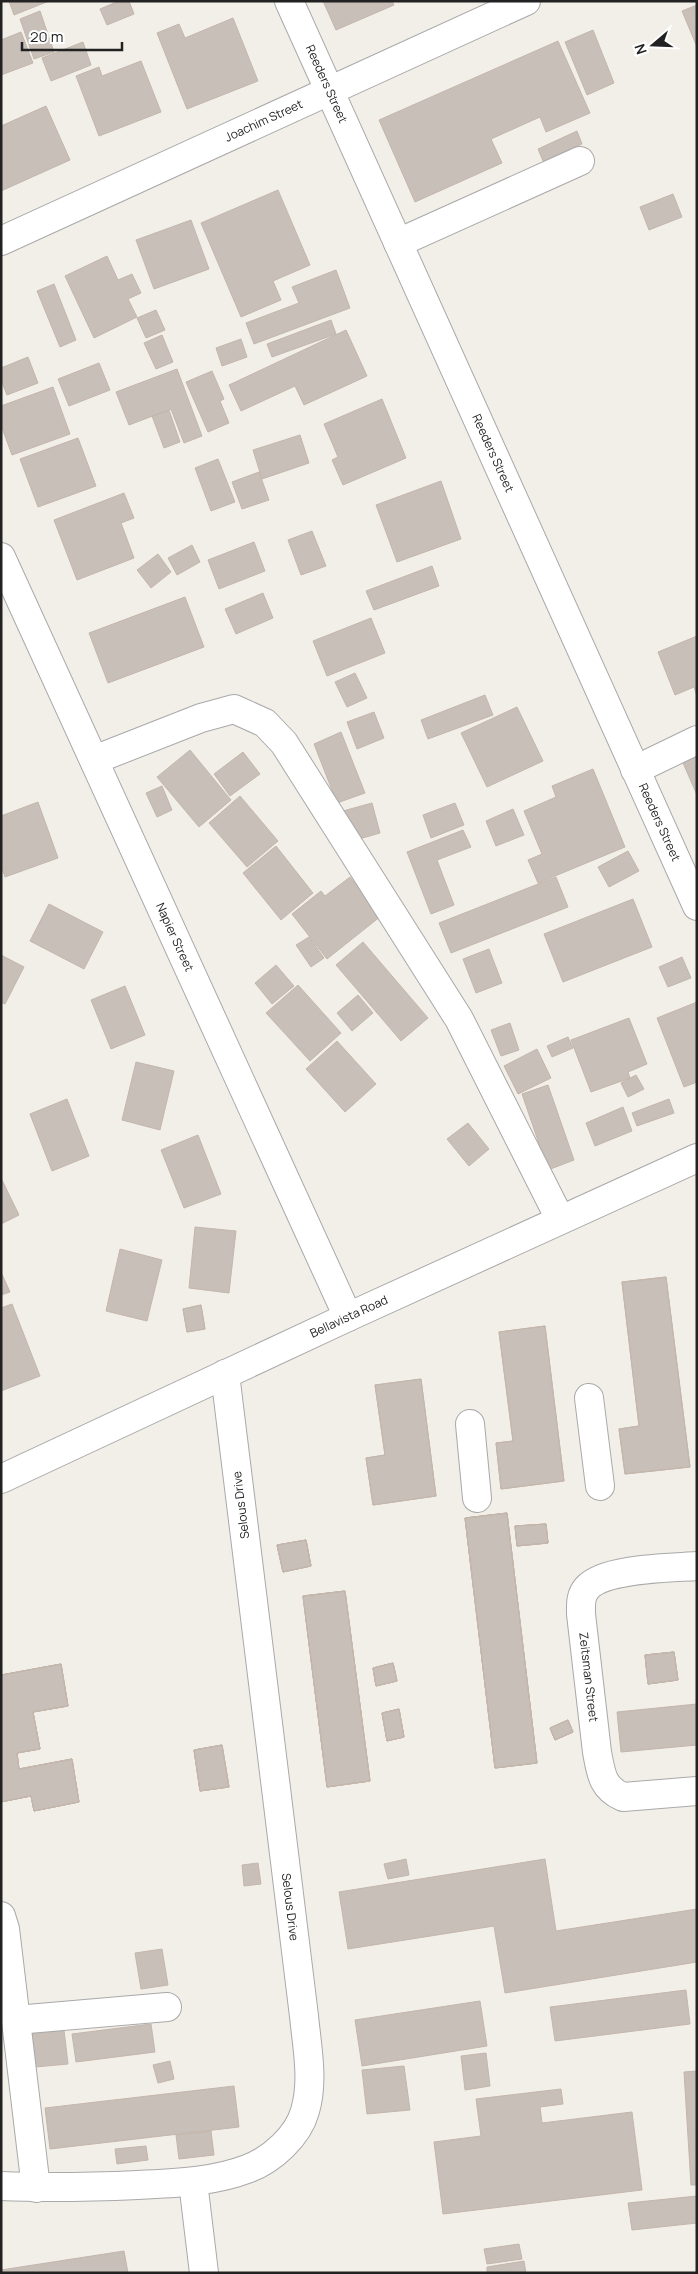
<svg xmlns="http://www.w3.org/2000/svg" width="698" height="2274" font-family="Manrope,sans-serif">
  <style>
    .building { fill: #c7bfb8; stroke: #c4b6ab }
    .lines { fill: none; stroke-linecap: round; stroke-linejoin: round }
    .minor-casing { stroke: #a9a9a9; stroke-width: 30 }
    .minor { stroke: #fff; stroke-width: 28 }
    .labels { text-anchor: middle; stroke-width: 5; stroke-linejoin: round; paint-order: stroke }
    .street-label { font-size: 12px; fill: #222; stroke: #fff }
  </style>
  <rect width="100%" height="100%" fill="#f2efe9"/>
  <path class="building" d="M9,1H49L14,15Z
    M119,1H129L134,14L107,25L100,9Z
    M323,1H392L394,5L336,30Z
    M697,5V47L682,11Z
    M40,11L54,52L34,59L20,19Z
    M233,18L258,81L187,109L157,33L179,24L185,38Z
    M593,30L614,83L587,95L565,42Z
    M21,32L33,63L1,75V40Z
    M558,41L590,113L546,132L540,117L491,139L502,163L415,202L379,120Z
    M83,42L91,65L51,81L42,58Z
    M141,61L161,112L99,136L76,76L99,67L102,76Z
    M46,106L70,160L1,191V126Z
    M577,131L582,144L543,161L538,149Z
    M278,190L310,265L273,281L281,300L241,317L201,223Z
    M673,194L682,217L649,230L640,207Z
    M191,220L209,269L154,289L136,240Z
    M107,256L118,280L132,274L141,293L128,299L137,317L94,338L65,276Z
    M336,270L350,308L254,344L246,323L299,303L292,287Z
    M54,284L76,340L60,347L37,291Z
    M156,310L165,330L146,338L137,318Z
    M331,320L336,334L272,357L267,344Z
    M346,330L367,376L304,405L295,386L241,411L229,385Z
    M162,335L173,362L156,369L144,343Z
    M241,339L247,357L222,366L216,348Z
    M28,357L38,383L7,395L1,380V368Z
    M99,363L110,390L69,406L58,379Z
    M177,369L202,436L184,443L171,409L129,425L116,392Z
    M212,371L224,399L220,401L229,423L208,432L186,382Z
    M53,387L70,434L12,455L1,425V406Z
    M382,399L406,458L343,485L332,460L338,457L324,424Z
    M169,410L180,442L164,448L152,416Z
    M300,435L309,463L262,479L253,450Z
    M78,438L96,486L38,507L20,459Z
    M218,459L235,502L211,511L195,468Z
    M259,472L269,500L242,509L232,482Z
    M441,481L461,539L397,562L376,505Z
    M124,493L134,518L121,523L134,558L77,580L54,520Z
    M312,531L326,566L301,575L288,540Z
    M254,542L265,571L219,589L208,560Z
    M192,545L200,562L177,575L168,558Z
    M158,554L171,572L151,588L137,570Z
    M432,566L439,586L374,610L366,591Z
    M263,593L273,618L236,634L225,609Z
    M185,597L204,647L108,683L89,633Z
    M371,618L385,653L327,676L313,641Z
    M697,636V696L694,687L675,695L658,652Z
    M355,673L367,698L347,707L335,682Z
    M485,695L493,715L428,739L421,720Z
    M517,707L543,761L487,787L461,733Z
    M374,712L384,738L357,749L347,722Z
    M341,732L365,793L337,803L314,744Z
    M697,749V795L680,756Z
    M190,750L231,800L199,827L157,777Z
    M243,752L260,774L230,796L214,774Z
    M593,769L625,847L538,883L528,860L542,854L524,811L556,797L552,786Z
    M162,786L172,810L157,817L146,793Z
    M240,796L278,841L247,867L209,823Z
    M38,802L58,858L5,877L1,865V816Z
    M372,803L380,833L352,841L343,811Z
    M455,803L464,825L431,838L423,815Z
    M513,809L524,835L496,846L486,821Z
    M463,830L471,847L437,860L454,905L431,914L407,852Z
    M276,846L313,893L281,920L243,873Z
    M628,851L639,871L609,887L598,867Z
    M350,877L381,916L327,959L292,914L321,891L325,896Z
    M556,877L568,907L451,953L439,923Z
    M633,899L652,947L563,982L544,934Z
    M49,904L103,932L84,969L30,941Z
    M309,937L324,958L311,967L296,945Z
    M363,942L428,1018L401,1041L336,965Z
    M489,949L502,983L476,993L463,959Z
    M1,955L24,967L5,1004L1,1002Z
    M682,957L691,978L668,987L659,967Z
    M276,965L294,986L272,1004L255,983Z
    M298,985L341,1033L310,1061L266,1013Z
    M125,986L145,1035L111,1049L91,1000Z
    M358,995L373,1013L352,1031L337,1013Z
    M697,1002V1082L684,1087L657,1018Z
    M629,1018L647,1064L628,1072L630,1078L591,1092L571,1040Z
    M510,1023L519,1050L501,1056L491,1030Z
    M568,1037L573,1048L552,1057L547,1046Z
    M337,1041L376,1084L345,1112L306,1069Z
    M537,1049L551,1078L518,1094L504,1066Z
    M136,1062L174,1071L160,1130L122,1120Z
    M636,1075L644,1089L628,1097L621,1083Z
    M548,1085L574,1160L548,1170L522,1094Z
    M67,1099L89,1156L52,1171L30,1114Z
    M669,1099L674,1113L637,1126L632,1113Z
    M623,1107L632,1131L595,1146L586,1123Z
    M468,1123L489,1149L469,1166L447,1139Z
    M198,1135L221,1194L184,1208L161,1150Z
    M1,1178L19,1215L1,1224Z
    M195,1227L236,1231L229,1293L189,1288Z
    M120,1249L162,1260L147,1321L106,1311Z
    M1,1272L10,1292L1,1295Z
    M666,1277L690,1467L625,1474L619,1429L639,1426L622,1282Z
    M666,1277L690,1467L625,1474L619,1429L639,1426L622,1282Z
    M12,1304L40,1376L1,1391V1308Z
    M201,1305L205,1329L187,1332L183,1309Z
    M201,1305L205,1329L187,1332L183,1309Z
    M545,1326L564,1481L501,1489L496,1443L513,1441L499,1332Z
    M545,1326L564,1481L501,1489L496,1443L513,1441L499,1332Z
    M421,1379L436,1496L373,1505L366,1458L385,1455L375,1385Z
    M421,1379L436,1496L373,1505L366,1458L385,1455L375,1385Z
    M507,1513L537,1763L495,1768L465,1518Z
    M507,1513L537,1763L495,1768L465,1518Z
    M507,1513L537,1763L495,1768L465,1518Z
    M507,1513L537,1763L495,1768L465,1518Z
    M546,1524L548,1543L517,1546L515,1526Z
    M546,1524L548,1543L517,1546L515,1526Z
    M546,1524L548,1543L517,1546L515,1526Z
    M546,1524L548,1543L517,1546L515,1526Z
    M306,1540L311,1566L283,1572L277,1545Z
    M306,1540L311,1566L283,1572L277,1545Z
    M306,1540L311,1566L283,1572L277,1545Z
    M306,1540L311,1566L283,1572L277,1545Z
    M345,1591L370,1781L327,1787L303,1596Z
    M345,1591L370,1781L327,1787L303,1596Z
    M345,1591L370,1781L327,1787L303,1596Z
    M345,1591L370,1781L327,1787L303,1596Z
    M674,1652L678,1680L648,1684L645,1655Z
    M674,1652L678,1680L648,1684L645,1655Z
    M674,1652L678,1680L648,1684L645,1655Z
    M674,1652L678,1680L648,1684L645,1655Z
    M393,1663L397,1681L376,1686L373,1668Z
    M393,1663L397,1681L376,1686L373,1668Z
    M393,1663L397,1681L376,1686L373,1668Z
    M393,1663L397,1681L376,1686L373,1668Z
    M61,1664L68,1706L33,1712L40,1749L17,1753L19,1769L72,1759L79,1802L34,1811L31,1796L1,1802V1675Z
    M61,1664L68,1706L33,1712L40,1749L17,1753L19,1769L72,1759L79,1802L34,1811L31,1796L1,1802V1675Z
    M61,1664L68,1706L33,1712L40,1749L17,1753L19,1769L72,1759L79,1802L34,1811L31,1796L1,1802V1675Z
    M61,1664L68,1706L33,1712L40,1749L17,1753L19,1769L72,1759L79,1802L34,1811L31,1796L1,1802V1675Z
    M697,1704V1745L621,1752L617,1712Z
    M399,1709L404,1737L387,1741L382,1713Z
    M399,1709L404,1737L387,1741L382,1713Z
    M399,1709L404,1737L387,1741L382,1713Z
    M399,1709L404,1737L387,1741L382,1713Z
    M568,1720L573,1732L555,1740L550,1728Z
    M568,1720L573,1732L555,1740L550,1728Z
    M568,1720L573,1732L555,1740L550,1728Z
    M568,1720L573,1732L555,1740L550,1728Z
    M222,1745L229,1787L200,1791L194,1750Z
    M222,1745L229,1787L200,1791L194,1750Z
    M222,1745L229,1787L200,1791L194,1750Z
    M222,1745L229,1787L200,1791L194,1750Z
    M406,1859L409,1875L388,1879L384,1864Z
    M545,1859L556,1931L697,1909V1962L505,1993L494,1926L348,1949L339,1892Z
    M258,1863L261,1884L244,1886L242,1865Z
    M162,1949L168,1985L141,1989L135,1953Z
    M686,1990L690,2024L555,2041L550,2007Z
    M480,2001L487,2046L362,2066L355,2020Z
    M151,2024L155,2052L76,2062L72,2034Z
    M64,2030L68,2064L35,2067L31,2034Z
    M486,2053L490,2086L465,2090L461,2056Z
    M170,2061L174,2079L158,2083L153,2065Z
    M404,2066L410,2110L367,2114L362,2070Z
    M697,2071V2185H691L684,2072Z
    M234,2086L239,2127L50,2149L45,2108Z
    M561,2089L563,2104L540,2107L542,2123L632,2112L642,2190L443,2214L434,2142L481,2136L476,2099Z
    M211,2131L214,2155L179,2159L176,2135Z
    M146,2146L148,2160L117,2164L115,2149Z
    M697,2196V2223L632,2230L628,2203Z
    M519,2244L522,2259L487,2264L484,2249Z
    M124,2251L128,2273H1V2270Z
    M524,2261L526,2273H487V2267Z"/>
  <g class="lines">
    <defs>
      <g id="minor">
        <path id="s1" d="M289,1L697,906"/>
        <path id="s2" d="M1,241L526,1"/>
        <path d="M398,243L580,161"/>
        <path id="s3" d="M1,557L348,1317"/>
        <path d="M94,760L201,718L234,709L265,723L284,743L459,1019L560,1219"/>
        <path d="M635,770L697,740"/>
        <path d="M589,1398L600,1486"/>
        <path d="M470,1424L477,1498"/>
        <path id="s4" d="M1,1479L348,1317L697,1158"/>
        <path id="s5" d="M697,1566C671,1568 604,1568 587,1588C580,1596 581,1605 581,1614L597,1752C601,1773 602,1788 623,1797L697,1791"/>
        <path d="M1,1916L5,1929L36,2188"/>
        <path d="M16,2020L167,2007"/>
        <path d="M193,2182L204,2273"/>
        <path d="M1,2186C47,2188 92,2187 138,2185C175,2183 213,2182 247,2169C272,2160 298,2136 305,2111C314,2081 307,2047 304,2016L225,1374"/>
      </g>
    </defs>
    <use href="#minor" class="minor-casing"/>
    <use href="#minor" class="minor"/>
  </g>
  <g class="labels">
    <g class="street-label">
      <text dy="4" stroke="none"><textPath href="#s1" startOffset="91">Reeders Street</textPath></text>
      <text dy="4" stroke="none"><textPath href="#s2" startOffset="289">Joachim Street</textPath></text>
      <text dy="4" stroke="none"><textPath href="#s1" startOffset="496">Reeders Street</textPath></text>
      <text dy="4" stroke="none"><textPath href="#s1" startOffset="901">Reeders Street</textPath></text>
      <text dy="4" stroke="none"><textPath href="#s3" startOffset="418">Napier Street</textPath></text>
      <text dy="4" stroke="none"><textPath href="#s4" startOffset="384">Bellavista Road</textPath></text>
      <text transform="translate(241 1505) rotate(-97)" y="4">Selous Drive</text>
      <text dy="4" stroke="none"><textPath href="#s5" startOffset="205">Zeitsman Street</textPath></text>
      <text transform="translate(290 1907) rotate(83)" y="4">Selous Drive</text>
    </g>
  </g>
  <rect width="698" height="2274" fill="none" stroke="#222222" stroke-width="5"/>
  <g transform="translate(653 45) rotate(251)" stroke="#ffffff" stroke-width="4" paint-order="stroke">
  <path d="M0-4L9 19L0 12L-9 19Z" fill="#222222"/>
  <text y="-8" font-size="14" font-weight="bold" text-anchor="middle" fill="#222222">N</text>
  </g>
  <path d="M22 42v8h100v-8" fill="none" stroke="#222222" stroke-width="2.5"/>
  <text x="30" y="42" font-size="15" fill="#222222" stroke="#ffffff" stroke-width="4" paint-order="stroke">20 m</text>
</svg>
